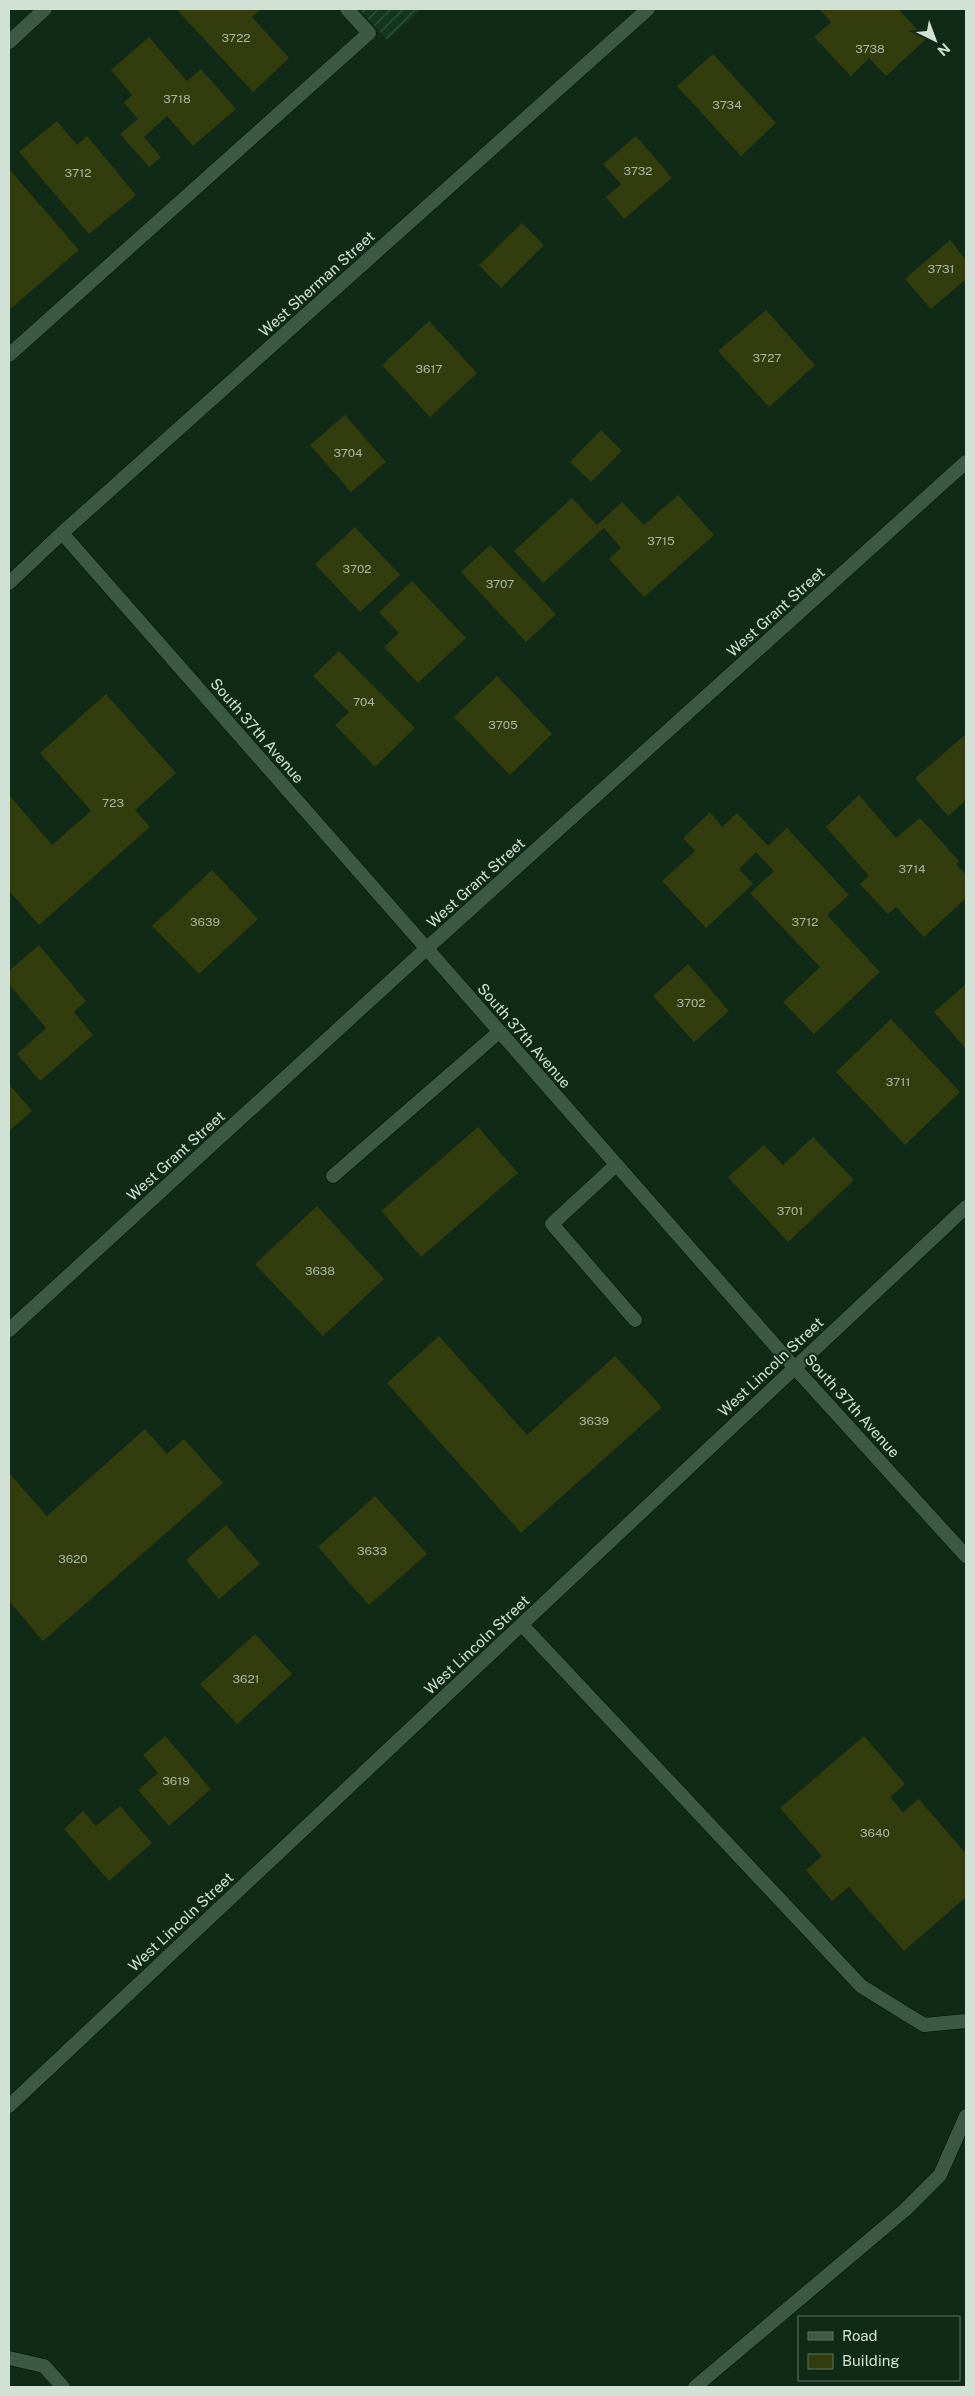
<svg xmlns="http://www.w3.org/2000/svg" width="975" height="2396" font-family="'Public Sans',sans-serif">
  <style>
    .industrial { fill: url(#industrial-furrows) }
    .building { fill: #323c0d }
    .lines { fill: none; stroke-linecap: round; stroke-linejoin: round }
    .service-casing { stroke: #001304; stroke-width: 15 }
    .minor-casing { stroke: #001304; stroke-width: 15 }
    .tertiary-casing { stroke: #001304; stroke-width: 15 }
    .service { stroke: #3c5944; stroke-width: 14 }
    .minor { stroke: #3c5944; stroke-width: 14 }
    .tertiary { stroke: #3c5944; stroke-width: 14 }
    .labels { text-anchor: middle; stroke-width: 4; stroke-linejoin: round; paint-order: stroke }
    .number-label { font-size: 12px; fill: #a9b8a3 }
    .street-label { font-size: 15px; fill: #d1e1d5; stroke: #0f2b18 }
  </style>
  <defs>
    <pattern id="industrial-furrows" width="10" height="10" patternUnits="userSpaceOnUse" patternTransform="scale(1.25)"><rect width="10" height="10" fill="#12361f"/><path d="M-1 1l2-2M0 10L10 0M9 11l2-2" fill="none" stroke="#33533f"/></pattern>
  </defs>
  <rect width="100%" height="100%" fill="#0f2b18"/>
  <path class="industrial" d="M359,9H422L387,40Z"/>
  <path class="building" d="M179,9H261L252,17L289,58L253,92L177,10Z
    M819,9H898L926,39L886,76L869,58L851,76L814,37L831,22Z
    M149,37L187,81L201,69L236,109L193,146L167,116L144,137L161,157L149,167L120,134L138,119L124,103L132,95L111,70Z
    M713,54L776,123L741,156L677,86Z
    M57,121L77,145L87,136L136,195L89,234L19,152Z
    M636,136L672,178L624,219L606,197L621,184L603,164Z
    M9,169L79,250L9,310Z
    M522,223L544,245L501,288L479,265Z
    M950,240L966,260V279L931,309L905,279Z
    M766,310L815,365L769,407L718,351Z
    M429,321L477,373L430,417L382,365Z
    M345,415L386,462L351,492L310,445Z
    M601,430L622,451L591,482L570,462Z
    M678,495L714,535L644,597L609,559L621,548L604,528L543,583L514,551L572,498L597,525L622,502L644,525Z
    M355,527L400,575L360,612L315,564Z
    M490,545L556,614L526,642L461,572Z
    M412,581L466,638L418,683L384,647L399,633L379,612Z
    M339,651L415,728L375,767L335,725L349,712L313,676Z
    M497,676L552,734L510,775L454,717Z
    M106,694L176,773L135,810L150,827L39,925L9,891V795L52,845L91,811L40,753Z
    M966,734V800L948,816L915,778Z
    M859,795L896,838L920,818L959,861L956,864L966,875V898L924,937L896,907L888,914L860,884L869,876L826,827Z
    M710,812L722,827L737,813L768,846L787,828L849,895L827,915L880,972L814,1034L783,1002L820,967L750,893L774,871L756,852L739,869L753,884L706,928L662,881L695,851L683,838Z
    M212,870L258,919L199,974L152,926Z
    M39,945L86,1001L74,1012L93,1035L40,1081L17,1054L46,1028L9,984V971Z
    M688,964L729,1011L694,1042L653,996Z
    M966,984V1049L934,1012Z
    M891,1019L960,1092L905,1145L836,1072Z
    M9,1084L32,1111L9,1131Z
    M478,1127L518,1173L421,1257L381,1211Z
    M813,1137L854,1180L788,1242L728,1177L764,1145L783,1165Z
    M317,1206L384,1279L323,1336L255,1264Z
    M439,1336L527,1435L615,1356L662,1407L521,1533L387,1383Z
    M145,1429L167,1454L184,1439L223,1483L43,1641L9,1601V1473L47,1516Z
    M375,1496L427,1554L369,1605L318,1547Z
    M226,1525L260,1564L219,1599L186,1560Z
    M255,1634L292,1674L237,1724L200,1684Z
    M165,1736L211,1789L169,1826L138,1790L158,1773L143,1755Z
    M864,1736L905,1784L890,1797L903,1812L919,1799L966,1854V1897L904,1951L849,1887L832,1901L806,1870L822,1856L780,1808Z
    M120,1806L152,1843L109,1881L64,1829L83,1811L96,1826Z"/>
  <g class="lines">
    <defs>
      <path id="service" d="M9,355L369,33
        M616,1165L552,1224L635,1320
        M333,1176L499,1032
        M522,1625L861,1986L924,2025L966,2021
        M9,2358L44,2366L63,2387
        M695,2387L905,2210L940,2175L966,2116"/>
      <path id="minor" d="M347,9L369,33
        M9,42L45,9
        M62,533L794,1367L966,1556
        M9,583L62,533L648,9
        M9,1330L426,949L966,462"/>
      <path id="tertiary" d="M9,2106L966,1207"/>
    </defs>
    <use href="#service" class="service-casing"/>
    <use href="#minor" class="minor-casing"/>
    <use href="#tertiary" class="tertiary-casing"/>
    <use href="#service" class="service"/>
    <use href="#minor" class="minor"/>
    <use href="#tertiary" class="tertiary"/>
  </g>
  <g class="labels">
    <g class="number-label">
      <text x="236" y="42">3722</text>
      <text x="870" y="53">3738</text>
      <text x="177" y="103">3718</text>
      <text x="727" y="109">3734</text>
      <text x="638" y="175">3732</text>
      <text x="78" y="177">3712</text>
      <text x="941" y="273">3731</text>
      <text x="767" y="362">3727</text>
      <text x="429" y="373">3617</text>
      <text x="348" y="457">3704</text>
      <text x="661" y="545">3715</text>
      <text x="357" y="573">3702</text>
      <text x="500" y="588">3707</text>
      <text x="364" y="706">704</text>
      <text x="503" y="729">3705</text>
      <text x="113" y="807">723</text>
      <text x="912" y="873">3714</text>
      <text x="205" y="926">3639</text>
      <text x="805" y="926">3712</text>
      <text x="691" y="1007">3702</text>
      <text x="898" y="1086">3711</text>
      <text x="790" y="1215">3701</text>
      <text x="320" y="1275">3638</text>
      <text x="594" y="1425">3639</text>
      <text x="372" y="1555">3633</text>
      <text x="73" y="1563">3620</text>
      <text x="246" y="1683">3621</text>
      <text x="176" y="1785">3619</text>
      <text x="875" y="1837">3640</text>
    </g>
    <g class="street-label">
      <text transform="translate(317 284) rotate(-42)" y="5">West Sherman Street</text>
      <text transform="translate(776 612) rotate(-42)" y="5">West Grant Street</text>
      <text transform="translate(257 731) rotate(49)" y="5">South 37th Avenue</text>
      <text transform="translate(476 883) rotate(-42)" y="5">West Grant Street</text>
      <text transform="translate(524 1036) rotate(49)" y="5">South 37th Avenue</text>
      <text transform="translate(176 1156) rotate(-42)" y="5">West Grant Street</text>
      <text transform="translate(771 1367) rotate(-43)" y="5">West Lincoln Street</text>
      <text transform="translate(852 1406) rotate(48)" y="5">South 37th Avenue</text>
      <text transform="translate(477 1645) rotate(-43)" y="5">West Lincoln Street</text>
      <text transform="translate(181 1922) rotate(-43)" y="5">West Lincoln Street</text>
    </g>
  </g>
  <rect width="975" height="2396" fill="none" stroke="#d1e1d5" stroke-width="20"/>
  <rect x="798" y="2316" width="162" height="65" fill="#0f2b18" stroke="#5d7464"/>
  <rect x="808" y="2332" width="25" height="8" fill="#3c5944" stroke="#5d7464"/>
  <text x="842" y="2341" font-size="15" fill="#d1e1d5">Road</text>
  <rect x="808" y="2354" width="25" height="15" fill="#323c0d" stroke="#5d7464"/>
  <text x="842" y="2366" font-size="15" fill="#d1e1d5">Building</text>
  <g transform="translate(935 40) rotate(138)" stroke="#0f2b18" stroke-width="4" paint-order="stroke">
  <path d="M0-4L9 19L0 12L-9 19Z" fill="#d1e1d5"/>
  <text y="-8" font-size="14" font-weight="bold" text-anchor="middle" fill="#d1e1d5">N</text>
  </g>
</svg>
